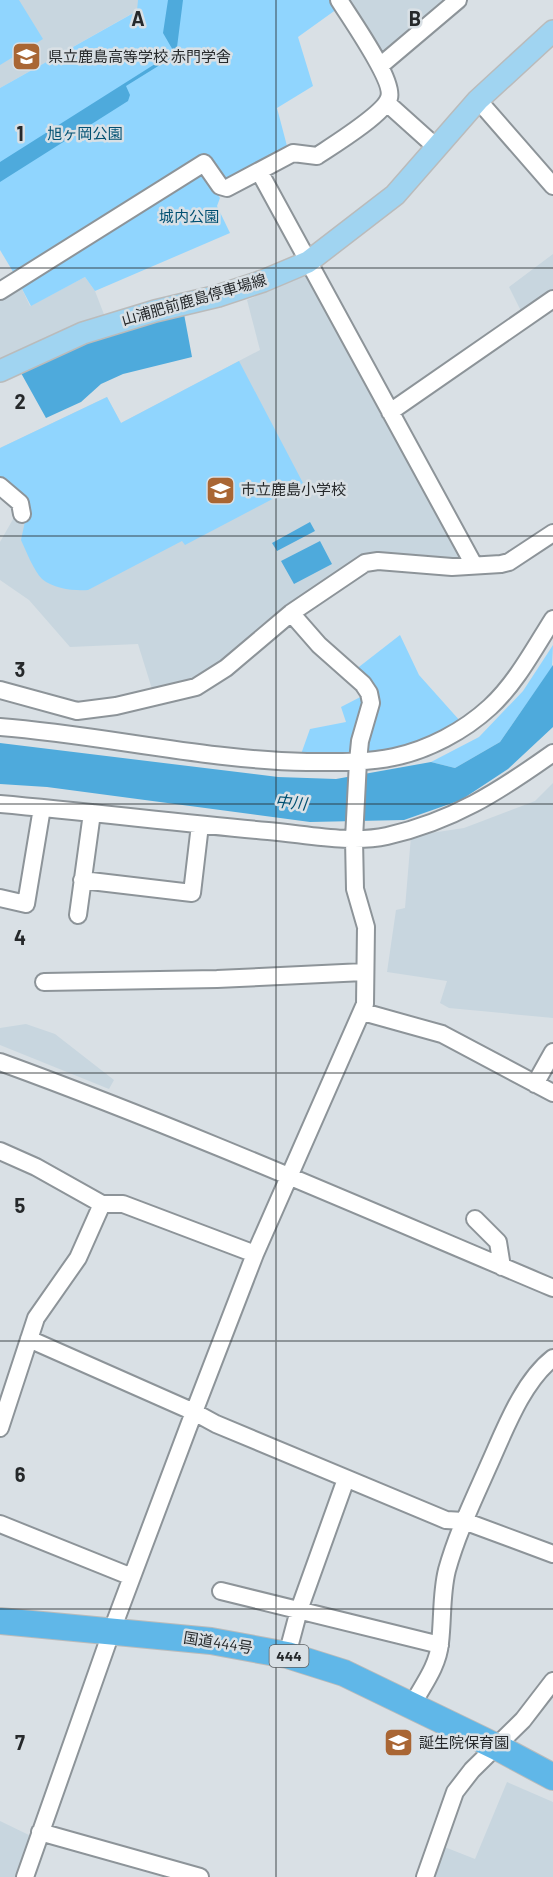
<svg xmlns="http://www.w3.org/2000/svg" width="553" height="1877" font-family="Barlow,'Noto Sans JP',sans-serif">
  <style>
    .built { fill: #c8d6df }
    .green { fill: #90d5fe }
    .water { fill: #4eaadc }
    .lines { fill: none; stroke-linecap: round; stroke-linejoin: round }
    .minor-casing { stroke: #8d9499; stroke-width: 20 }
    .major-casing { stroke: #babbbb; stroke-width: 24 }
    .highway-casing { stroke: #babbbb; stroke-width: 28 }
    .minor { stroke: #fff; stroke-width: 16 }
    .major { stroke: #a0d4f1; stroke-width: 21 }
    .highway { stroke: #60b7e8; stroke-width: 26 }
    .grid { fill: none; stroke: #26292b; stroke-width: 1.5; stroke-opacity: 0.55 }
    .labels { text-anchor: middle; stroke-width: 5; stroke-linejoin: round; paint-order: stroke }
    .shield { fill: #d9e0e5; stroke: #5c6063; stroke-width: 1.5 }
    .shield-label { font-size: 14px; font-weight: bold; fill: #26292b }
    .poi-label { font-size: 15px; fill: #26292b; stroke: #d9e0e5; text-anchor: start }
    .park-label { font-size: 15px; fill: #015072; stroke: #d9e0e5 }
    .street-label { font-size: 15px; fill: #26292b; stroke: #d9e0e5 }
    .water-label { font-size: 16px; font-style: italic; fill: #015072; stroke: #d9e0e5 }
    .grid-label { font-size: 20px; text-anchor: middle; font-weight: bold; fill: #26292b; stroke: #d9e0e5; stroke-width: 5; stroke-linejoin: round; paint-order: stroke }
  </style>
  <rect width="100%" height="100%" fill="#d9e0e5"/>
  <path class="built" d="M0,0H156L0,88Z
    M346,0H451L382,56Z
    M553,254V306L528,325L509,287Z
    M310,273L461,553L458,560L373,556L192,684L152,689L138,644L70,647L29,600L0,580V542L24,500L0,448L107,397L121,423L260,350L247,300Z
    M85,277L95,291L105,317L0,366V300L21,287L30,306Z
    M553,783V1018L449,1008L440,1003L447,981L387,972L396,910L405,908L411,836L464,828L535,801Z
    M26,1024L55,1034L114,1080L109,1089L0,1045V1028Z
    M507,1782L553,1802V1877H430L442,1846L475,1859Z
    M0,1821L31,1836L18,1877H0Z"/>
  <path class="green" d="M0,0H19L43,39L0,65Z
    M138,0H332L337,9L298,37L313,86L277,108L287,146L228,182L214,161L205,155L15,275L0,250V88L137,11Z
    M203,172L220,198L217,206L230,233L95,291L85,277L31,306L21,287Z
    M239,361L303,483L185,545L182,541L88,590C74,591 54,589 42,579C34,571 26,551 21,540L27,512L0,480V448L107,397L121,423Z
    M400,635L419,675L461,722L393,752L300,757L310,729L346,722L341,707L372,691L355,670Z
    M553,645L552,667L500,742L455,768L431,762L479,737L523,691Z"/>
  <path class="water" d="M168,0H183L176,55L126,86L130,95L128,101L0,182V162L174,52L163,33Z
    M184,314L192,357L123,374L101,384L81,402L46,418L21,373L77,344Z
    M310,522L315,531L277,551L272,543Z
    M320,541L332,564L294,584L281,561Z
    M553,665V727L508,769L461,800L404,820L310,822L47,787L0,784V743L278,777L336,779L431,762L455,768L500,742Z"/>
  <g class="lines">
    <defs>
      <path id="minor" d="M380,66L458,0
        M478,100L553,186
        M387,103L436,147
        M259,171L474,565
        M0,291L204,163L220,186L227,188L293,153L317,156C332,146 384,114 389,98C395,81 350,18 339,0
        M390,412L553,299
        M0,486L20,503L22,514
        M0,690L77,711L116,706L196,687L226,668L291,613L365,563L378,561L452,567L501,564L509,562L553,533
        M0,727C103,735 204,760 307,762C335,762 366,763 394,757C428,750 464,731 490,707C516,683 534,649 553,619
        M0,804C90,812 179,823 268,831C305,834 350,844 387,836C453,821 498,792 553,753
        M82,880L192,893L200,825
        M0,898L26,904L42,808
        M78,915L92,813
        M44,982L217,979L364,972
        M363,1012L442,1034L553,1093
        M0,1062C187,1130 370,1211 553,1288
        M535,1084L553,1052
        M0,1151L36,1167L102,1204H123L255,1254
        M475,1219L498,1242L502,1267
        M29,1339L194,1412L216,1424L446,1520L464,1521L553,1554
        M0,1428L36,1318L78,1258L102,1204
        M0,1524L132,1577
        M221,1591L440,1645
        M287,1655L299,1610L346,1479
        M412,1705C423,1685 438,1666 440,1643C443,1618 441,1594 447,1570C457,1534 473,1501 488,1467C504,1432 522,1382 553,1358
        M40,1832L200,1877
        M25,1877L112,1630L194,1412L255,1254L365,1004L366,927L355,889L354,839L358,761L360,741L371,703L369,693L363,684L319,645L291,613
        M425,1877L455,1792L472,1770L523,1720L553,1681"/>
      <path id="major" d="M0,371L83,333L155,311L218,296L263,281L308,262L395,195L478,100L553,31"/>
      <path id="highway" d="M0,1621L211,1641L287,1655L344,1673L497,1747L553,1777"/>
    </defs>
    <use href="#minor" class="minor-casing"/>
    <use href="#major" class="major-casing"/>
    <use href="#highway" class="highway-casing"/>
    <use href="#minor" class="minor"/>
    <use href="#major" class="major"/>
    <use href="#highway" class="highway"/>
  </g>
  <path class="grid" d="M276,0V1877M0,268H553M0,536H553M0,804H553M0,1073H553M0,1341H553M0,1609H553"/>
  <defs>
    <symbol id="school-square" viewBox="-11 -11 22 22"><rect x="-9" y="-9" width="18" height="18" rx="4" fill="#a96634" stroke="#d9e0e5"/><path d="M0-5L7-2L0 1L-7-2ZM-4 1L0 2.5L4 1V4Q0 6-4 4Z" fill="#fff"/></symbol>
  </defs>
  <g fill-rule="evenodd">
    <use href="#school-square" x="10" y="40" width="33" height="33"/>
    <use href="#school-square" x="204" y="474" width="33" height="33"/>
    <use href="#school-square" x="382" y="1726" width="33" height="33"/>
  </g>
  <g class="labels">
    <rect class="shield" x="269.5" y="1645" width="39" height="22" rx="4.5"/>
    <g class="shield-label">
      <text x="289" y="1661">444</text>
    </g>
    <g class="poi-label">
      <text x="48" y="62">県立鹿島高等学校 赤門学舎</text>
      <text x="241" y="495">市立鹿島小学校</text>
      <text x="419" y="1748">誕生院保育園</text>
    </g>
    <g class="park-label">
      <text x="85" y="139">旭ヶ岡公園</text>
      <text x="189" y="222">城内公園</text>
    </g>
    <g class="street-label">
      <text transform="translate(194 300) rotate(-16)" y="5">山浦肥前鹿島停車場線</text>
      <text transform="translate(218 1643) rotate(9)" y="5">国道444号</text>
    </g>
    <g class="water-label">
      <text transform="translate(291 802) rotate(6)" y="6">中川</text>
    </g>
  </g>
  <g class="grid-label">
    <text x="138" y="26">A</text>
    <text x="415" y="26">B</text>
    <text x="20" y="141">1</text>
    <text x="20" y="409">2</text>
    <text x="20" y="677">3</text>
    <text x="20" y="945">4</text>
    <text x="20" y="1213">5</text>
    <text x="20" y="1482">6</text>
    <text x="20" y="1750">7</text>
  </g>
</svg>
